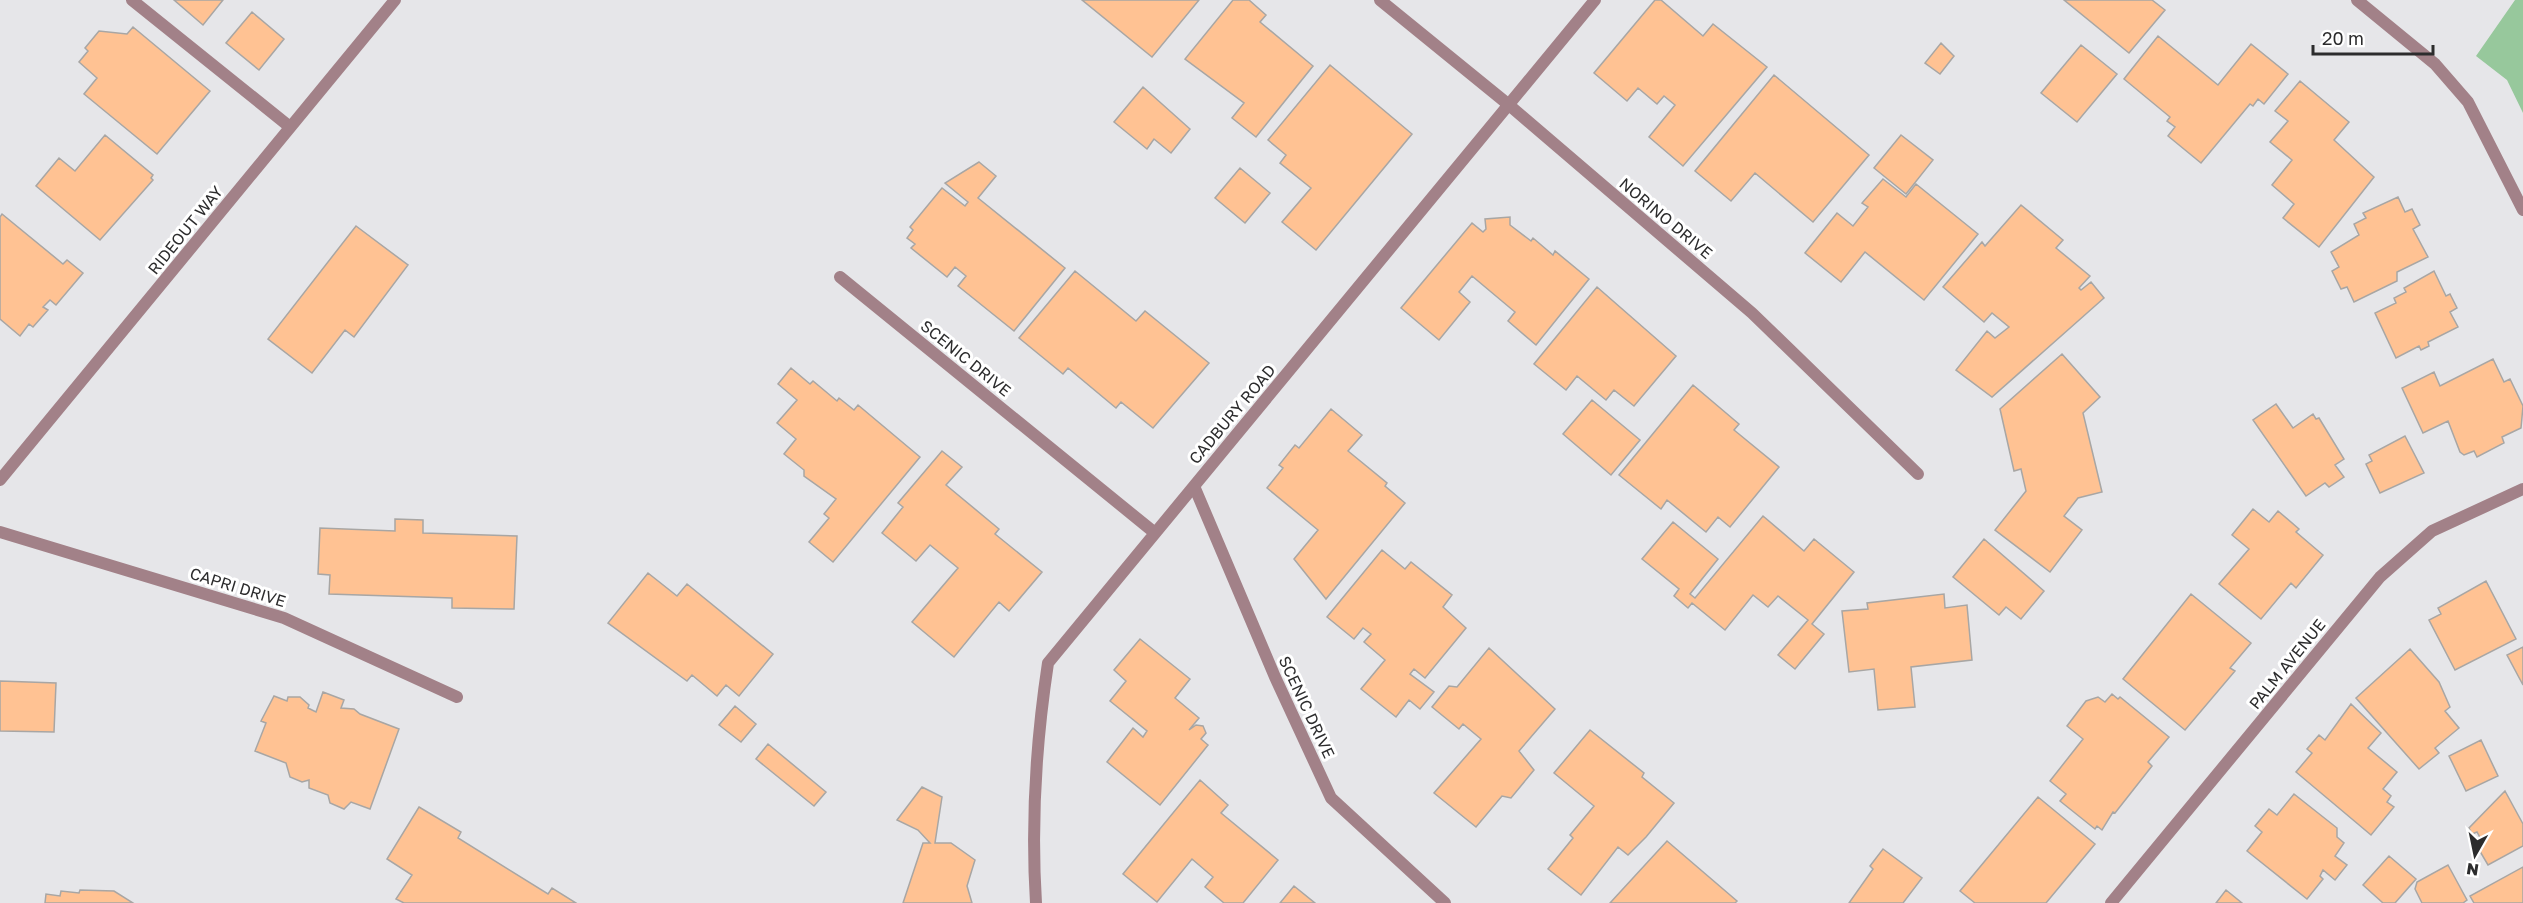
<svg xmlns="http://www.w3.org/2000/svg" width="2523" height="903" font-family="'Golos Text',sans-serif">
  <style>
    .green { fill: #97c89c }
    .building { fill: #ffc293; stroke: #a8a6a4; stroke-width: 1.5 }
    .lines { fill: none; stroke-linecap: round; stroke-linejoin: round }
    .service { stroke: #a28188; stroke-width: 12 }
    .minor { stroke: #a28188; stroke-width: 12 }
    .tertiary { stroke: #a28188; stroke-width: 12 }
    .labels { text-anchor: middle; stroke-width: 6; stroke-linejoin: round; paint-order: stroke }
    .street-label { font-size: 16px; fill: #2c2c2d; stroke: #fff }
  </style>
  <rect width="100%" height="100%" fill="#e6e6e9"/>
  <path class="green" d="M2515,0H2523V113L2507,80L2476,56Z"/>
  <path class="building" d="M174,0H223L203,25Z
    M1082,0H1199L1152,57Z
    M1233,0H1249L1266,15L1260,22L1313,66L1256,137L1232,118L1244,103L1185,59Z
    M1655,0H1661L1703,36L1713,24L1767,67L1683,166L1649,137L1675,105L1664,96L1657,104L1638,88L1627,101L1594,73Z
    M2064,0H2152L2165,10L2129,53Z
    M252,12L284,39L259,70L226,43Z
    M133,27L210,91L157,154L84,94L97,78L79,62L88,51L85,48L99,31L127,34Z
    M2158,36L2218,85L2251,44L2288,74L2264,104L2258,99L2253,106L2250,104L2201,163L2168,136L2175,127L2167,121L2170,117L2124,79Z
    M1941,43L1954,56L1940,74L1925,63Z
    M2081,45L2117,74L2077,122L2041,93Z
    M1330,65L1412,134L1316,250L1282,222L1311,188L1280,163L1286,155L1268,140Z
    M1774,75L1869,155L1813,222L1755,173L1731,201L1695,171Z
    M2300,81L2349,122L2334,140L2374,177L2319,247L2283,218L2294,204L2272,185L2292,160L2270,142L2288,121L2275,111Z
    M1143,87L1190,129L1171,153L1154,139L1147,149L1114,122Z
    M105,135L153,175L151,178L153,180L100,240L36,186L59,158L75,171Z
    M1901,135L1933,160L1906,194L1874,168Z
    M979,162L996,176L978,198L1065,268L1014,331L958,286L966,276L955,267L947,277L911,248L915,244L907,238L913,230L910,227L942,188L965,206L968,202L945,183Z
    M1240,168L1270,193L1245,223L1215,198Z
    M1883,179L1906,197L1916,184L1978,234L1924,300L1865,252L1841,282L1805,253L1837,213L1853,226L1868,207L1862,203Z
    M2398,197L2405,212L2412,209L2420,225L2413,229L2428,257L2397,272V281L2354,302L2347,287L2341,289L2332,271L2339,267L2331,252L2359,235L2354,224L2366,218L2363,213Z
    M2021,205L2063,240L2056,248L2090,276L2079,288L2081,290L2091,282L2104,298L1992,397L1956,370L1987,331L1995,338L2009,327L1992,313L1984,322L1943,287L1982,242L1985,246Z
    M2,214L63,264L67,260L83,273L56,305L50,300L43,307L48,310L33,327L29,324L20,336L0,319V217Z
    M1510,217V225L1531,241L1533,238L1553,255L1555,251L1589,279L1536,345L1508,321L1515,312L1472,276L1459,292L1470,302L1439,340L1401,308L1472,223L1483,232L1486,229L1485,219Z
    M356,226L408,265L354,337L345,330L312,373L268,339Z
    M1075,271L1136,321L1145,311L1209,363L1153,428L1121,402L1116,408L1068,368L1063,374L1019,338Z
    M2434,271L2446,296L2450,294L2457,308L2450,312L2458,327L2428,342L2429,346L2421,350L2419,346L2396,358L2375,313L2396,303L2394,298L2406,292L2404,288Z
    M1597,287L1676,356L1634,406L1614,390L1606,400L1577,376L1566,390L1534,364Z
    M2062,354L2100,397L2083,413L2102,492L2078,498L2064,516L2082,530L2050,572L1995,530L2026,491L2021,469L2014,471L2000,409Z
    M2493,359L2504,382L2510,379L2523,406L2521,428L2502,437L2504,443L2477,457L2474,451L2464,455L2460,452L2448,421L2423,433L2402,388L2434,372L2440,386Z
    M791,368L810,384L813,381L837,401L839,398L854,410L858,405L920,457L833,562L809,542L829,518L824,514L836,499L804,476V470L784,454L796,439L777,423L797,400L778,384Z
    M1693,385L1739,424L1734,430L1779,467L1730,527L1718,517L1706,532L1667,500L1661,509L1619,475Z
    M1592,400L1640,440L1611,475L1563,434Z
    M2276,404L2293,428L2313,414L2316,419L2319,418L2344,459L2335,465L2344,477L2329,487L2325,483L2306,496L2253,420Z
    M1331,409L1362,435L1348,451L1387,483L1385,486L1405,503L1326,599L1294,559L1318,530L1267,488L1283,468L1279,465L1295,445L1299,448Z
    M2405,436L2424,473L2380,493L2366,464L2372,461L2369,455Z
    M942,451L962,467L946,485L999,529L995,534L1042,572L1009,611L999,602L954,657L912,622L958,568L930,545L916,561L882,533L903,507L898,503Z
    M2253,509L2269,522L2278,511L2299,529L2296,532L2323,555L2296,588L2291,583L2261,619L2219,584L2249,549L2232,535Z
    M1763,516L1804,551L1814,539L1854,572L1812,624L1824,634L1795,669L1778,655L1808,620L1778,596L1768,607L1753,595L1725,630L1692,603L1688,608L1674,596L1679,589L1642,559L1673,522L1718,559L1690,594L1695,598Z
    M395,519L423,520V533L517,536L514,609L452,608V598L329,594L330,575L318,574L320,528L395,531Z
    M1984,539L2044,591L2021,619L2006,607L1999,615L1953,577Z
    M1382,550L1405,569L1411,562L1452,595L1443,607L1466,628L1425,678L1414,669L1410,674L1434,692L1420,709L1409,700L1396,717L1361,689L1385,660L1364,642L1371,634L1363,628L1354,639L1327,617Z
    M648,573L677,596L687,584L773,654L739,696L726,685L717,696L692,675L687,681L608,623Z
    M2486,581L2516,639L2455,670L2429,620L2441,614L2438,608Z
    M1944,594L1945,608L1967,605L1972,660L1911,667L1915,707L1878,710L1874,669L1849,672L1842,611L1868,609L1867,603Z
    M2191,594L2251,643L2230,668L2235,671L2185,730L2123,679Z
    M1140,639L1190,679L1175,698L1199,718L1189,730L1196,725L1203,726L1206,733L1201,739L1208,745L1160,805L1107,762L1133,728L1143,737L1147,731L1110,701L1126,681L1114,670Z
    M2523,647V685L2507,655Z
    M1489,648L1555,709L1519,751L1534,770L1511,798L1502,796L1476,827L1434,793L1481,739L1463,724L1459,729L1432,707L1449,686L1457,687Z
    M2410,649L2439,682L2450,707L2445,711L2459,728L2435,748L2439,753L2419,769L2356,698Z
    M0,681L56,683L54,732L0,731Z
    M323,692L344,700L341,708L354,709L360,714L399,729L370,809L351,802L344,809L330,803L328,795L309,788V780L302,782L290,777L286,763L255,751L266,723L261,721L274,696L287,701L288,697H300L309,705L308,708L316,712Z
    M2112,694L2118,699L2120,697L2169,737L2148,762L2152,766L2115,813L2113,812L2102,830L2097,826L2095,829L2060,801L2066,794L2050,781L2083,739L2067,726L2086,701L2098,697L2105,702Z
    M2351,704L2381,733L2368,748L2397,772L2383,789L2391,796L2387,802L2394,807L2371,835L2296,772L2312,753L2307,749L2319,735L2325,740Z
    M735,706L756,724L741,742L719,725Z
    M1590,730L1644,773L1642,777L1674,803L1646,837L1628,855L1618,847L1581,895L1548,869L1573,838L1570,835L1594,806L1554,773Z
    M2481,740L2498,776L2466,791L2449,756Z
    M768,744L826,792L814,806L756,759Z
    M1200,780L1228,805L1221,813L1278,860L1243,903H1224L1205,887L1213,877L1192,859L1157,902L1123,874Z
    M922,787L942,797L935,843H951L975,860L967,886L972,903H903L923,843H930L918,830L897,820Z
    M2505,791L2523,824V846L2488,865L2478,848L2484,845L2477,832L2472,834L2469,828Z
    M2294,794L2337,828V837L2344,843L2335,856L2347,865L2335,880L2323,870L2320,876L2323,879L2307,899L2247,851L2262,832L2255,826L2269,809L2277,815Z
    M2038,797L2095,844L2046,903H1975L1960,891Z
    M419,807L461,832L458,838L548,894L552,888L576,903H404L396,899L412,875L387,859Z
    M1667,841L1737,901L1735,903H1610Z
    M1883,849L1922,878L1903,903H1849L1873,869L1870,866Z
    M2389,856L2416,879L2395,903H2383L2363,885Z
    M2448,865L2467,900L2463,903H2422L2415,889L2417,882Z
    M2523,867V903H2474L2470,896Z
    M1294,886L1315,903H1280Z
    M80,890L114,891L133,903H45L46,894L60,896L61,891L79,893Z
    M2226,890L2242,903H2216Z"/>
  <g class="lines">
    <path class="service" d="M132,0L290,127"/>
    <path class="minor" d="M1380,0L1509,105L1752,313L1918,474
      M840,277L1155,533
      M0,480L395,0
      M1194,486L1275,677L1331,798L1445,903
      M0,532L284,618L457,697
      M1036,903C1031,823 1036,742 1048,663L1595,0
      M2111,903L2380,577L2432,531L2523,489"/>
    <path class="tertiary" d="M2357,0L2435,64L2468,102L2523,210"/>
  </g>
  <g class="labels">
    <g class="street-label">
      <text transform="translate(1666 218) rotate(40)" y="6">NORINO DRIVE</text>
      <text transform="translate(185 230) rotate(-51)" y="6">RIDEOUT WAY</text>
      <text transform="translate(966 358) rotate(39)" y="6">SCENIC DRIVE</text>
      <text transform="translate(1232 414) rotate(-50)" y="6">CADBURY ROAD</text>
      <text transform="translate(238 587) rotate(17)" y="6">CAPRI DRIVE</text>
      <text transform="translate(2287 664) rotate(-51)" y="6">PALM AVENUE</text>
      <text transform="translate(1307 707) rotate(65)" y="6">SCENIC DRIVE</text>
    </g>
  </g>
  <g transform="translate(2475 855) rotate(189)" stroke="#ffffff" stroke-width="4.5" paint-order="stroke">
  <path d="M0-4.5L10 22L0 15L-10 22Z" fill="#2c2c2d"/>
  <text y="-9" font-size="16" font-weight="bold" text-anchor="middle" fill="#2c2c2d">N</text>
  </g>
  <path d="M2313 45v9h120v-9" fill="none" stroke="#2c2c2d" stroke-width="3"/>
  <text x="2322" y="45" font-size="18" fill="#2c2c2d" stroke="#ffffff" stroke-width="4.5" paint-order="stroke">20 m</text>
</svg>
